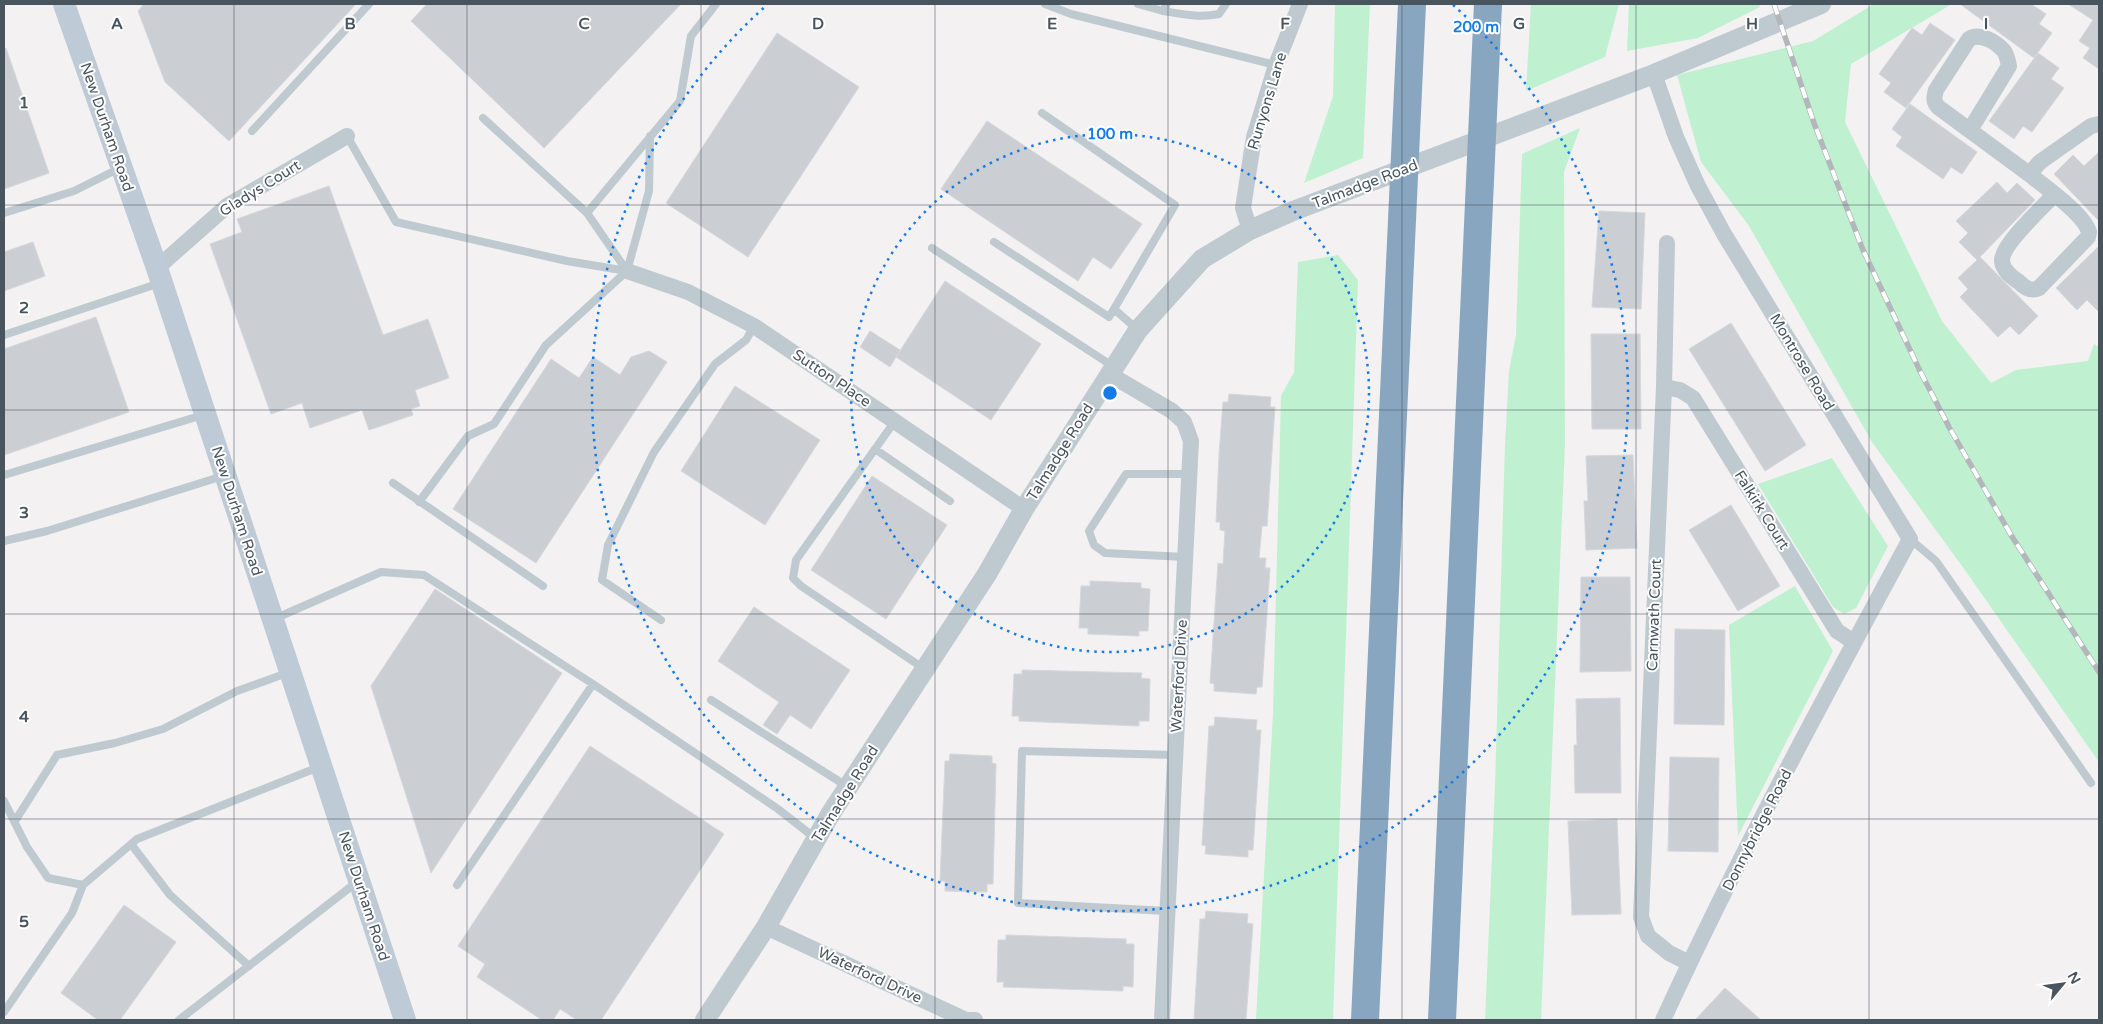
<svg xmlns="http://www.w3.org/2000/svg" width="2103" height="1024" font-family="'Varela Round',sans-serif">
  <style>
    .green { fill: #bff1d0 }
    .building { fill: #cbced3; stroke: #d5d7dc }
    .lines { fill: none; stroke-linecap: round; stroke-linejoin: round }
    .service { stroke: #bec9d0; stroke-width: 8 }
    .minor { stroke: #bec9d0; stroke-width: 16 }
    .tertiary { stroke: #bec9d0; stroke-width: 20 }
    .secondary { stroke: #becad5; stroke-width: 22 }
    .motorway { stroke: #88a6c0; stroke-width: 28 }
    .rail-casing { stroke: #b3b6bb; stroke-width: 5.5 }
    .rail { stroke: #fff; stroke-width: 4; stroke-dasharray: 11; stroke-linecap: butt }
    .grid { fill: none; stroke: #48555f; stroke-width: 1; stroke-opacity: 0.55 }
    .ring { fill: none; stroke: #157be9; stroke-width: 2.5; stroke-dasharray: 2.5 5 }
    .labels { text-anchor: middle; stroke-width: 4; stroke-linejoin: round; paint-order: stroke }
    .street-label { font-size: 15px; fill: #48555f; stroke: #fff }
    .grid-label { font-size: 16px; text-anchor: middle; font-weight: bold; fill: #48555f; stroke: #fff; stroke-width: 4; stroke-linejoin: round; paint-order: stroke }
    .centre { fill: #157be9; stroke: #fff; stroke-width: 2.5 }
    .ring-label { font-size: 15px; text-anchor: middle; font-weight: bold; fill: #157be9; stroke: #fff; stroke-width: 4; stroke-linejoin: round; paint-order: stroke }
  </style>
  <rect width="100%" height="100%" fill="#f3f1f1"/>
  <path class="green" d="M1335,4H1370L1363,158L1304,183L1333,96Z
    M1531,4H1619L1605,57L1526,91Z
    M1629,4H1759L1760,7L1698,38L1627,51Z
    M1874,4H1952L1851,64L1845,122L1942,321L1991,383L2016,370L2088,361L2094,344L2099,347V762L1967,573L1872,442L1749,226L1701,162L1677,75L1813,41Z
    M1580,128L1564,172L1565,444L1541,1020H1485L1495,786L1505,444L1509,371L1516,335L1522,154Z
    M1338,255L1358,280L1333,1020H1256L1273,713L1281,396L1294,372L1298,262Z
    M1832,458L1888,546L1856,608L1844,614L1833,607L1758,484Z
    M1795,586L1833,651L1738,836L1729,625Z"/>
  <path class="building" d="M144,4H356L229,141L165,82L138,11Z
    M427,4H681L544,148L411,21Z
    M1960,4H2031L2046,14L2039,24L2052,33L2034,58Z
    M2068,4H2099V69L2083,58L2090,48L2079,41L2093,20Z
    M1930,23L1955,40L1906,108L1884,92L1891,83L1879,74L1912,28L1922,35Z
    M777,33L859,87L748,257L666,203Z
    M6,48L49,173L4,189V49Z
    M2038,53L2059,68L2051,79L2064,88L2032,132L2023,126L2014,139L1989,121Z
    M1910,104L1977,152L1962,174L1951,167L1943,179L1896,146L1902,137L1892,129Z
    M987,121L1142,224L1111,269L1093,257L1078,281L941,189Z
    M2099,152V221L2054,174L2073,155L2084,166Z
    M1997,182L2007,193L2017,183L2035,200L1980,257L2038,316L2019,335L2010,326L1998,337L1960,297L1968,289L1958,278L1977,260L1959,242L1968,233L1956,221Z
    M329,186L383,335L428,319L449,378L415,390L420,406L411,409L413,415L369,430L362,410L310,428L302,403L271,414L210,244L242,232L237,219Z
    M1599,211L1645,213L1641,309L1592,307Z
    M33,242L45,276L4,291V252Z
    M2099,246V312L2087,300L2077,310L2056,288Z
    M945,281L1041,344L991,420L896,357Z
    M96,317L129,412L4,455V349Z
    M1731,323L1806,445L1765,471L1689,349Z
    M870,331L900,350L890,367L860,347Z
    M1591,334H1640L1641,429H1592Z
    M649,351L667,362L536,563L453,509L551,359L579,378L593,357L620,375L631,357Z
    M735,386L820,440L765,525L681,471Z
    M1229,394L1271,397L1270,407H1275L1267,526H1262L1259,558H1266L1265,568H1270L1262,687H1257L1256,694L1214,691V684L1210,683L1218,563L1223,564L1225,531L1220,530V522H1216L1219,455L1223,402H1228Z
    M1633,455L1637,548L1586,550L1584,501H1588L1586,456Z
    M872,476L947,525L886,619L811,570Z
    M1731,505L1780,586L1738,611L1689,530Z
    M1581,577H1630L1631,671L1580,672Z
    M1090,581L1141,583V588L1150,589L1148,631H1139V636L1088,634V628H1079L1081,586H1090Z
    M435,589L562,673L431,873L371,686Z
    M754,607L850,670L811,729L790,715L777,734L763,725L779,702L718,661Z
    M1675,629L1725,630L1724,725L1674,724Z
    M1022,670L1142,673L1141,678L1150,679L1149,721H1139V726L1019,721V716H1012L1014,674H1022Z
    M1620,698L1621,793H1575L1574,745H1577L1576,699Z
    M1215,717L1257,720L1256,730H1261L1253,850H1248V857L1205,854L1206,846L1202,845L1209,726H1214Z
    M590,746L724,834L601,1020H577L560,1009L553,1020H542L477,977L485,964L458,946Z
    M950,754L992,756V763L996,764L993,884H987V892L945,891V881H940L945,761H949Z
    M1670,757L1719,758L1718,852L1668,851Z
    M1617,819L1621,914L1572,915L1568,821Z
    M124,905L176,942L120,1020H98L61,993Z
    M1206,911L1248,914L1247,923L1253,924L1246,1020H1194L1200,919H1205Z
    M1006,935L1126,939V944H1134L1133,987L1123,986V991L1003,987L1004,982H997L998,940H1006Z
    M1725,988L1761,1020H1695Z"/>
  <g class="lines">
    <path class="service" d="M1045,4L1071,14L1276,65
      M1138,4L1163,11L1167,4
      M1163,11C1182,14 1200,18 1219,14L1226,4
      M1042,113L1175,205L1114,309L1138,330
      M483,118L587,213L627,271
      M252,131L369,4
      M347,136L396,222L567,261L627,271
      M4,213L74,191L120,168
      M587,213L680,101L691,36L716,4
      M994,242L1109,317L1114,309
      M932,248L1114,367
      M4,335L160,283
      M895,421L796,560L793,578L801,586L923,668
      M875,449L950,501
      M4,475L203,415
      M393,483L543,586
      M419,502L468,436L494,424L546,345L627,271L649,191L650,136
      M1910,539L1936,561L2091,783
      M4,541L47,531L223,476
      M1185,557L1105,553L1094,545L1089,531L1126,474H1188
      M274,619L381,572L424,575L593,684L778,809L815,838
      M661,620L602,580L608,545L654,452L715,364L746,340L754,326
      M711,700L848,787
      M4,801L27,847L48,878L83,885L137,839L319,767
      M15,821L57,755L115,743L163,729L237,691L287,673
      M131,844L170,895L249,966
      M457,885L593,684
      M1167,911L1018,903L1022,751L1175,755
      M4,1012L72,913L83,885
      M179,1020L357,882"/>
    <path class="minor" d="M1654,74L1676,137L1698,186L1724,234L1910,539C1824,698 1738,857 1663,1020
      M1970,130L2009,66C2008,61 2007,55 2004,51C1996,42 1980,32 1969,39L1936,90C1934,97 1933,101 1938,107L2029,174L2040,162L2091,126L2099,124
      M2029,174C2045,187 2084,214 2089,232L2088,237L2039,288C2031,292 2025,288 2019,282C2012,277 2003,271 2002,261C2001,245 2042,208 2054,195
      M1250,230L1243,208L1254,137L1276,65L1300,4
      M1667,243L1664,387L1641,917L1648,936L1669,953L1689,963
      M157,268L227,206L347,136
      M627,271L688,292L754,326L1024,509
      M1109,374L1172,411L1184,422L1191,441L1162,1020
      M1664,387L1680,390L1693,398L1837,631L1854,642
      M766,927L966,1020H975"/>
    <path class="tertiary" d="M705,1020L766,927L831,813L987,574L1024,509L1138,330L1202,259L1250,230L1293,211L1654,74L1821,4"/>
    <path class="secondary" d="M64,4L157,268L405,1020"/>
    <path class="motorway" d="M1365,1020L1412,4
      M1442,1020L1488,4"/>
    <defs>
      <path id="rail" d="M1774,4L1814,123L1863,250L1920,371L1949,427L2011,535L2099,672"/>
    </defs>
    <use href="#rail" class="rail-casing"/>
    <use href="#rail" class="rail"/>
  </g>
  <path class="grid" d="M234,4V1020M467,4V1020M701,4V1020M935,4V1020M1168,4V1020M1402,4V1020M1636,4V1020M1869,4V1020M4,205H2099M4,410H2099M4,614H2099M4,819H2099"/>
  <g class="ring">
    <circle cx="1110" cy="393" r="259"/>
    <path d="M1453 5A518 518 0 1 1 767 5"/>
  </g>
  <g class="labels">
    <g class="street-label">
      <text transform="translate(1267 101) rotate(-73)" y="5">Runyons Lane</text>
      <text transform="translate(107 127) rotate(71)" y="5">New Durham Road</text>
      <text transform="translate(1365 184) rotate(-21)" y="5">Talmadge Road</text>
      <text transform="translate(260 188) rotate(-32)" y="5">Gladys Court</text>
      <text transform="translate(1802 362) rotate(59)" y="5">Montrose Road</text>
      <text transform="translate(832 378) rotate(34)" y="5">Sutton Place</text>
      <text transform="translate(1060 452) rotate(-58)" y="5">Talmadge Road</text>
      <text transform="translate(1762 510) rotate(58)" y="5">Falkirk Court</text>
      <text transform="translate(237 511) rotate(72)" y="5">New Durham Road</text>
      <text transform="translate(1654 615) rotate(-88)" y="5">Carnwath Court</text>
      <text transform="translate(1179 676) rotate(-87)" y="5">Waterford Drive</text>
      <text transform="translate(845 794) rotate(-58)" y="5">Talmadge Road</text>
      <text transform="translate(1757 830) rotate(-63)" y="5">Donnybridge Road</text>
      <text transform="translate(364 896) rotate(72)" y="5">New Durham Road</text>
      <text transform="translate(870 975) rotate(25)" y="5">Waterford Drive</text>
    </g>
  </g>
  <g class="grid-label">
    <text x="117" y="29">A</text>
    <text x="350" y="29">B</text>
    <text x="584" y="29">C</text>
    <text x="818" y="29">D</text>
    <text x="1052" y="29">E</text>
    <text x="1285" y="29">F</text>
    <text x="1519" y="29">G</text>
    <text x="1752" y="29">H</text>
    <text x="1986" y="29">I</text>
    <text x="24" y="108">1</text>
    <text x="24" y="313">2</text>
    <text x="24" y="518">3</text>
    <text x="24" y="722">4</text>
    <text x="24" y="927">5</text>
  </g>
  <circle cx="1110" cy="393" r="8" class="centre"/>
  <g class="ring-label">
    <text x="1476" y="32">200 m</text>
    <text x="1110" y="139">100 m</text>
  </g>
  <rect width="2103" height="1024" fill="none" stroke="#48555f" stroke-width="10"/>
  <g transform="translate(2063 984) rotate(61)" stroke="#ffffff" stroke-width="4" paint-order="stroke">
  <path d="M0-4L9 19L0 12L-9 19Z" fill="#48555f"/>
  <text y="-8" font-size="14" font-weight="bold" text-anchor="middle" fill="#48555f">N</text>
  </g>
</svg>
